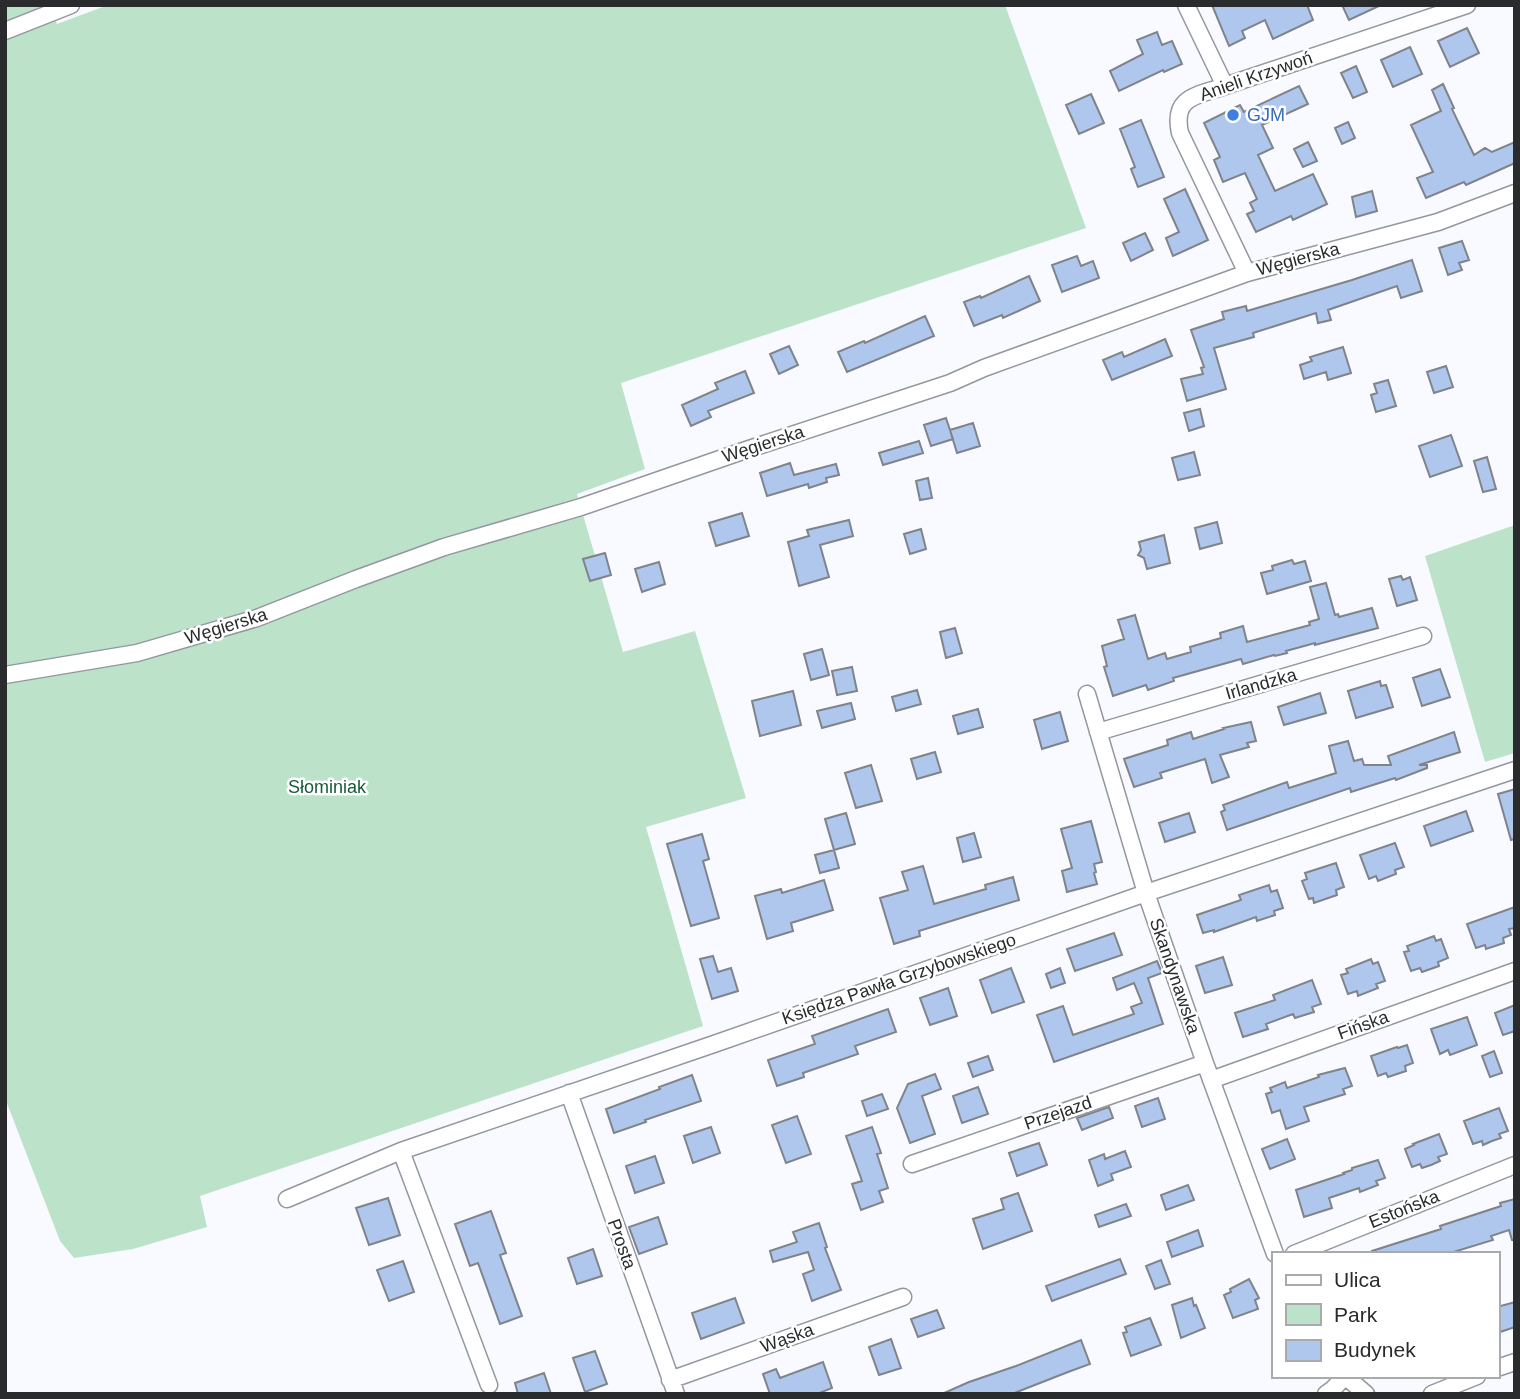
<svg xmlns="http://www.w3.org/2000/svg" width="1520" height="1399" font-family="Arial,sans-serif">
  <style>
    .green { fill: #bce3ca }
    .building { fill: #b0c7ed; stroke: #7f838a; stroke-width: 2 }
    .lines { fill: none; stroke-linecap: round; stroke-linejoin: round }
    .street-casing { stroke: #93979e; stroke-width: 19 }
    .street { stroke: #fff; stroke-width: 16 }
    .shop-dot { fill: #3f7fe0; stroke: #fff; stroke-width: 2.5 }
    .labels { text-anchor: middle; stroke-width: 5; stroke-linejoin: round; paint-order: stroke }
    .street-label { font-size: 18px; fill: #292b2d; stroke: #fff }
    .shop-label { font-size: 18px; fill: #366cbe; stroke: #fff; text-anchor: start }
    .park-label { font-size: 18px; fill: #165b39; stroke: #fff }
  </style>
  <rect width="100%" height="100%" fill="#f8faff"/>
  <path class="green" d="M5,5H50L57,24L108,5H1005L1086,228L621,383L645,469L577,494L623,652L695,631L746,798L646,827L703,1026L200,1196L207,1227L133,1249L74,1258L60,1241L5,1098Z
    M1515,525V753L1485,762L1425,556Z"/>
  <path class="building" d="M1212,5H1307L1313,20L1273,39L1265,20L1242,31L1245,38L1229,46Z
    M1342,5H1381L1349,20Z
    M1467,28L1479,53L1450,67L1438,41Z
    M1157,32L1162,45L1172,41L1182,64L1164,72L1163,70L1119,91L1110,71L1143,54L1137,40Z
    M1410,47L1422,74L1393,87L1381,60Z
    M1356,66L1367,92L1353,98L1341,73Z
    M1443,84L1454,108L1452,109L1474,155L1485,148L1492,152L1515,142V163L1466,185L1464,182L1426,198L1417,178L1433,172L1411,125L1441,111L1432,90Z
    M1299,86L1308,104L1262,125L1273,148L1258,155L1275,191L1313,174L1327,204L1293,220L1291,216L1256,232L1247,214L1254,211L1250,203L1257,199L1245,173L1223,182L1214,160L1220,157L1204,123L1240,105L1244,112Z
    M1091,94L1104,123L1079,134L1066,105Z
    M1141,120L1164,177L1138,187L1131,169L1135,167L1120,129Z
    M1348,122L1355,138L1342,144L1335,128Z
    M1308,142L1317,161L1303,167L1294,149Z
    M1185,189L1208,240L1173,256L1166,238L1179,232L1164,199Z
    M1372,191L1377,211L1356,217L1352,197Z
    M1145,233L1153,250L1131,261L1123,243Z
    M1462,241L1469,260L1459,263L1462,270L1448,275L1439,248Z
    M1077,256L1081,266L1093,261L1099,278L1062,292L1052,265Z
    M1412,260L1422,291L1401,298L1397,286L1328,310L1331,320L1318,323L1316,313L1253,333L1254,337L1214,348L1226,389L1187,401L1181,379L1203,374L1201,368L1204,367L1191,330L1224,319L1222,312L1246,306L1247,311L1352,280Z
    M1029,276L1040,301L1003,318L1002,315L974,326L964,302L980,296L981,298Z
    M925,316L934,336L847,372L838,352L864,341L865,343Z
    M1165,339L1172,356L1112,380L1103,360L1122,352L1124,357Z
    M789,346L798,365L779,374L770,354Z
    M1343,347L1351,373L1328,380L1326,372L1304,379L1300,365L1312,361L1310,357Z
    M1446,366L1453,387L1434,393L1427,372Z
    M745,371L754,393L708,411L711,417L691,426L682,405L718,389L715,383Z
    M1388,380L1396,406L1376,412L1371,395L1377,393L1374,384Z
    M1200,409L1204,426L1189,431L1184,413Z
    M946,418L953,439L931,446L924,425Z
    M973,423L980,446L957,453L950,430Z
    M1451,435L1462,466L1430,477L1419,446Z
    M919,441L923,453L883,465L879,453Z
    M1194,452L1200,475L1178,480L1172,458Z
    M1487,457L1496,489L1483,492L1474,461Z
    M790,463L794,475L836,464L839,475L826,478L827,482L809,488L808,484L767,496L760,473Z
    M928,478L932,498L920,500L916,481Z
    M742,513L749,536L716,546L709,523Z
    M849,520L853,536L820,545L829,577L799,586L788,542L809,536L807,530Z
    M1217,522L1222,543L1200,549L1195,528Z
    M921,529L926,549L910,554L904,534Z
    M1164,535L1170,563L1147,569L1144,558L1138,555L1141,550L1139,542Z
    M605,553L611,575L590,581L583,559Z
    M1292,560L1294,564L1305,561L1311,581L1267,594L1261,573L1273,570L1272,566Z
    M659,562L665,584L642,592L635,569Z
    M1401,576L1403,580L1410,577L1417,600L1397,606L1389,579Z
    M1326,583L1335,615L1338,614L1339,617L1372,608L1378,628L1315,645V643L1286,651L1287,653L1275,656L1274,655L1243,664L1241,659L1173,678L1174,681L1148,690L1146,685L1113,696L1104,667L1107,666L1102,646L1124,639L1118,620L1135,615L1148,659L1165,653L1167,659L1191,652L1190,647L1221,638L1220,633L1243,626L1247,642L1310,625L1309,622L1319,619L1310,587Z
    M955,628L962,653L946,658L940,632Z
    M822,649L829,675L811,680L804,654Z
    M852,667L857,691L837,695L832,671Z
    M1440,669L1450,697L1422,706L1413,678Z
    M1380,681L1381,686L1386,685L1393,707L1356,718L1348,691Z
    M917,690L921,704L896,711L892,697Z
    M793,691L801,725L760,736L752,701Z
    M1320,693L1326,713L1284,725L1278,707Z
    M851,703L855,719L822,728L817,711Z
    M978,709L983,727L958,734L953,716Z
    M1060,712L1068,741L1042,749L1034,720Z
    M1251,722L1256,741L1247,743L1249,747L1220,755L1229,777L1212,783L1205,759L1160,773L1162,778L1134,787L1124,759L1168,745L1167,740L1191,732L1193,739L1224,729L1223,728Z
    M1454,732L1460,752L1419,765H1427V768L1396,780L1395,778L1351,792L1350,788L1227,830L1221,812L1225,810L1223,805L1287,782L1289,788L1336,773L1329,746L1348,741L1354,761L1362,759L1364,765H1391L1388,756Z
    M935,752L941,772L917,779L911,759Z
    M871,765L882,801L856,808L845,773Z
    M1515,789V839L1511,840L1498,794Z
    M1466,811L1473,831L1431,846L1424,826Z
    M846,813L855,844L834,850L825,819Z
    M1189,813L1195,832L1165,842L1159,823Z
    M1091,821L1102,862L1094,864L1096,872L1094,873L1097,884L1067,892L1062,871L1072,868L1061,829Z
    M974,833L981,857L963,862L957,838Z
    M702,834L709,859L703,861L719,918L691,926L667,844Z
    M1395,843L1404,867L1395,870L1396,874L1378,881L1376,876L1369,879L1360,855Z
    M834,850L839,868L820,873L815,855Z
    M1336,863L1344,887L1336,890L1337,895L1314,903L1313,898L1309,899L1302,881L1307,879L1305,873Z
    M923,866L934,904L986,889L985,885L1013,877L1019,900L919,931L920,936L894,944L880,898L908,890L902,872Z
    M824,880L833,910L791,923L793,931L767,939L755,896L781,889L782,893Z
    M1269,885L1271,892L1277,890L1283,908L1274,911L1275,915L1257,921L1256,917L1214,932V930L1203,933L1197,915L1241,900L1239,895Z
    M1515,907V928L1509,929L1511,935L1503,938L1504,943L1486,949L1485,945L1476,948L1467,924Z
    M1114,933L1122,955L1075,971L1067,949Z
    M1434,936L1436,941L1441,939L1448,958L1438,962L1439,966L1422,972L1420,968L1411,971L1404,952L1409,951L1407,946Z
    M713,956L718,972L731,968L738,991L712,999L700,959Z
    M1223,957L1232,985L1205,993L1196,966Z
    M1371,959L1373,964L1378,962L1385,981L1376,984L1378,988L1358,996L1357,991L1348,994L1341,975L1348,973L1346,969Z
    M1157,961L1162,973L1148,978L1163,1024L1054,1062L1037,1015L1063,1006L1073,1035L1134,1014L1131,1007L1142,1003L1134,983L1117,990L1113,978Z
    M1011,968L1024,1002L992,1013L980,980Z
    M1060,968L1065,983L1051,988L1046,974Z
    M1312,980L1321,1004L1312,1007L1314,1012L1295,1018L1293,1014L1266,1024L1268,1029L1243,1037L1235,1013L1275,1000L1273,995Z
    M948,988L957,1016L930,1025L920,998Z
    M1515,1005V1031L1503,1035L1495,1013Z
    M888,1009L896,1032L855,1046L858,1054L803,1073L804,1077L777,1086L768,1060L815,1044L812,1036Z
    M1467,1017L1477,1045L1450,1055L1448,1050L1440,1054L1431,1029Z
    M1407,1045L1413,1063L1405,1066L1406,1071L1388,1077L1386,1073L1378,1076L1371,1056L1397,1047L1398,1048Z
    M1494,1051L1502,1073L1490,1077L1482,1056Z
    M988,1056L993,1070L973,1077L968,1063Z
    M1345,1068L1352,1086L1343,1089L1345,1094L1304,1107L1309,1121L1286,1129L1280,1110L1272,1113L1266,1094L1272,1092L1270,1088L1285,1082L1287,1088L1319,1077L1318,1075Z
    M935,1074L941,1089L922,1096L935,1134L910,1143L897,1108L908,1084Z
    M692,1075L701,1101L645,1120L646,1122L614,1133L606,1109L660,1089L659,1087Z
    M978,1087L988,1114L962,1123L953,1096Z
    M882,1094L888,1109L867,1116L862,1101Z
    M1158,1098L1165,1119L1142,1127L1135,1106Z
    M1109,1107L1113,1118L1082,1130L1077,1118Z
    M1499,1108L1508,1131L1499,1134L1501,1138L1492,1141L1483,1145L1482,1141L1473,1144L1464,1121Z
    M797,1116L811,1154L786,1163L772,1125Z
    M711,1127L720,1153L693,1163L684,1136Z
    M872,1127L881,1153L877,1154L888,1188L879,1191L883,1202L861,1210L852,1184L862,1181L846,1136Z
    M1439,1134L1447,1154L1438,1157L1440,1161L1431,1165L1422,1168L1420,1164L1412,1167L1405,1149L1414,1145L1413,1144Z
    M1287,1139L1295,1159L1270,1169L1262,1149Z
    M1039,1143L1047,1165L1017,1176L1009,1153Z
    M1125,1151L1131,1167L1111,1174L1113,1180L1098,1186L1089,1160L1104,1154L1105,1159Z
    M655,1156L664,1183L635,1193L626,1166Z
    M1378,1160L1385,1178L1376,1181L1378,1185L1360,1192L1359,1188L1329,1198L1332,1208L1304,1217L1296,1190L1344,1174L1343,1173L1352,1170V1168Z
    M1188,1185L1194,1200L1166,1210L1161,1195Z
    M1018,1193L1032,1231L983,1249L973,1219L1004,1209L1001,1199Z
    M388,1198L400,1235L369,1245L356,1208Z
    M1515,1199V1240H1512L1509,1230L1491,1236L1493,1240L1447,1254H1373L1372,1251L1441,1229L1440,1226L1501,1206L1500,1203Z
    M1126,1204L1131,1216L1099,1227L1095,1215Z
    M491,1211L506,1253L500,1255L522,1316L500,1324L478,1263L470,1266L455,1224Z
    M658,1217L667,1244L639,1254L629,1227Z
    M819,1223L827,1247L825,1248L841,1290L812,1301L803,1274L814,1270L808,1252L773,1262L770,1251L797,1242L793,1232Z
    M1198,1230L1203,1246L1172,1257L1167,1242Z
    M593,1249L602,1276L577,1284L568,1258Z
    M1120,1259L1126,1274L1052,1301L1046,1286Z
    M1161,1260L1170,1284L1155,1289L1146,1266Z
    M403,1261L414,1292L389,1301L377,1270Z
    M1249,1279L1259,1298L1255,1300L1258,1309L1233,1318L1224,1295L1231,1292L1230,1289Z
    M735,1298L744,1323L701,1339L692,1313Z
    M1192,1298L1194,1306L1196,1305L1205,1328L1181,1338L1172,1305Z
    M1515,1302V1327L1497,1333V1307Z
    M937,1310L944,1328L918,1337L911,1319Z
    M1150,1318L1161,1345L1131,1356L1123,1333L1127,1332L1125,1327Z
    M891,1339L901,1368L879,1375L869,1347Z
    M1081,1340L1090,1364L1068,1372L1012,1394H942L969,1382L1016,1366Z
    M595,1351L607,1384L585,1392L573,1358Z
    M823,1362L832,1388L817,1394H770L763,1374L776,1369L780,1378Z
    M544,1373L551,1394H518L515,1383Z"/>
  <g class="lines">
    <defs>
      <path id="street" d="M1186,5L1225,86
        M5,31L71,5
        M1247,273L1180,133C1172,96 1197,96 1225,86L1467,5
        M5,675L137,653L257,618L356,579L444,547L581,507L740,452L950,383L984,368L1247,273L1438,222L1515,193
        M1087,694L1146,893L1205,1063L1275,1254
        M1098,732L1423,636
        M1211,1080L1515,971
        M569,1093L676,1394
        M401,1151L489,1385
        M912,1164L1205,1063
        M287,1199L401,1151L714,1044L1146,893L1515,770
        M1294,1254L1515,1165
        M1497,1368L1515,1362
        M1345,1376L1366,1394
        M670,1380L903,1297
        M1326,1394L1333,1389L1345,1376
        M1432,1394L1477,1376"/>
    </defs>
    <use href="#street" class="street-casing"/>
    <use href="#street" class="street"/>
  </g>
  <circle class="shop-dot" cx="1233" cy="115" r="7"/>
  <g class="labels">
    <g class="street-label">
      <text transform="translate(1256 76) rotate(-19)" y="6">Anieli Krzywoń</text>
      <text transform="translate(1298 259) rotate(-15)" y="6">Węgierska</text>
      <text transform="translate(763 444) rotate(-18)" y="6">Węgierska</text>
      <text transform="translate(226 626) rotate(-17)" y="6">Węgierska</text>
      <text transform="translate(1261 684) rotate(-16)" y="6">Irlandzka</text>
      <text transform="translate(1175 976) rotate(71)" y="6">Skandynawska</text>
      <text transform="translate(899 979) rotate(-19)" y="6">Księdza Pawła Grzybowskiego</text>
      <text transform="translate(1363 1025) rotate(-20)" y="6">Fińska</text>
      <text transform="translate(1058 1113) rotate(-19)" y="6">Przejazd</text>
      <text transform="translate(1404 1209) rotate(-22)" y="6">Estońska</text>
      <text transform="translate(622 1244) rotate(70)" y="6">Prosta</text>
      <text transform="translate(787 1338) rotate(-20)" y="6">Wąska</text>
    </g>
    <g class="shop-label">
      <text x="1247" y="121">GJM</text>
    </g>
    <g class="park-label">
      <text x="327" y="793">Słominiak</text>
    </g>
  </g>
  <rect width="1520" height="1399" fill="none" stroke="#292b2d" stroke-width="14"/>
  <rect x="1272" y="1252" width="228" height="126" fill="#ffffff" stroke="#a9aaab" stroke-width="2"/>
  <rect x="1286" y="1275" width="35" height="10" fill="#ffffff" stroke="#a9aaab" stroke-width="2"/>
  <text x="1334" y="1287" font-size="21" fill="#292b2d">Ulica</text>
  <rect x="1286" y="1304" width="35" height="21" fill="#bce3ca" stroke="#a9aaab" stroke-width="2"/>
  <text x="1334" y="1322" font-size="21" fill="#292b2d">Park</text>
  <rect x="1286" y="1340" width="35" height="21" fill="#b0c7ed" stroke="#a9aaab" stroke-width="2"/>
  <text x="1334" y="1357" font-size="21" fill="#292b2d">Budynek</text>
</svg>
